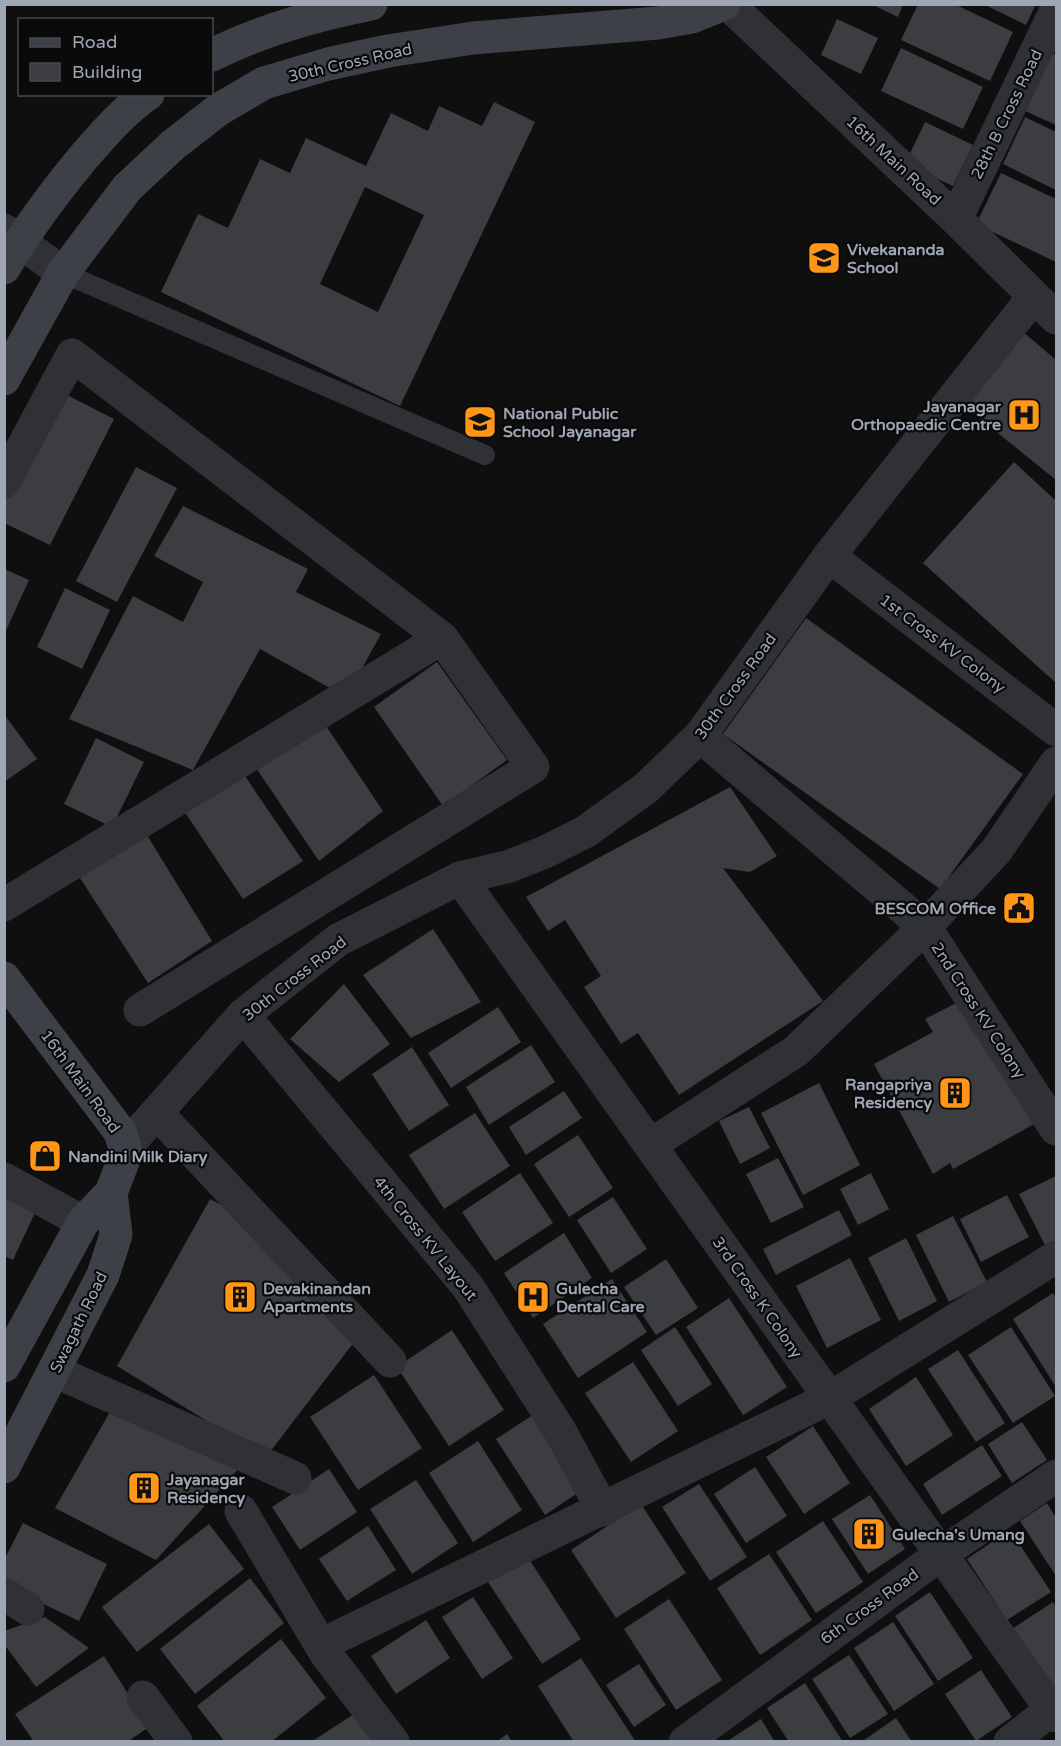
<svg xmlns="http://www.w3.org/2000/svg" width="1061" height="1746" font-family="'Varela Round',sans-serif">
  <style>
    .building { fill: #3b3d41; fill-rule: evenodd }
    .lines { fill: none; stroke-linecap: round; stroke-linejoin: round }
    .service { stroke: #2f3136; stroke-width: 20 }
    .minor { stroke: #2f3136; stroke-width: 33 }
    .tertiary { stroke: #2f3136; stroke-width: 33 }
    .secondary { stroke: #3d4046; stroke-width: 33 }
    .labels { text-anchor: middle; stroke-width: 4.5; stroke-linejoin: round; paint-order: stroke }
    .street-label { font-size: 16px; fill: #9ea7b3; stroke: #0a0a0b }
    .poi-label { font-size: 16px; font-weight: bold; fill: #9ea7b3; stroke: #0a0a0b; text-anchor: start }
  </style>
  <rect width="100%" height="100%" fill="#0f0f10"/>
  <path class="building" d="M871,4H903L898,17Z
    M918,4H954L1013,32L990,81L901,40Z
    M983,4H1036L1026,25Z
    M837,19L878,38L861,74L821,55Z
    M901,48L983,87L963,129L881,91Z
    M1048,51L1056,55V125L1021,109Z
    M494,102L535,122L400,406L161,292L198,214L228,228L260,159L290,173L306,138L366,166L391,113L428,131L439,106L482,126ZM365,187L424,215L378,312L320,284Z
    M1025,117L1056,132V190L1003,164Z
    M925,122L973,145L953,186L905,164Z
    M1001,173L1056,199V262L976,224Z
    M1022,331L1056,360V480L963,405Z
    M61,392L114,419L50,545L4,523V503Z
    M1014,462L1056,501V683L923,563Z
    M136,467L177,488L117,602L76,581Z
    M183,506L308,569L296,592L381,634L346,697L260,649L193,770L69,719L133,596L183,622L203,582L154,556Z
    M4,569L29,580L4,635Z
    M65,588L110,610L82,669L37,647Z
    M806,618L1023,774L940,889L723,734Z
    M437,662L507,760L443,806L374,707Z
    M4,714L37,759L4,782Z
    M320,717L383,811L319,861L252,762Z
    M96,738L144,762L112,827L64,804Z
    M238,766L303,861L243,899L180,805Z
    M730,787L777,856L750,872L723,868L823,1001L679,1095L638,1033L621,1044L584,987L601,976L565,920L548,931L526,897Z
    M145,832L212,941L148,983L80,878Z
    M433,929L481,1002L411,1038L363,975Z
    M344,984L390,1044L339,1082L290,1039Z
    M964,999L1036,1123L953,1169L950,1163L933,1174L874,1064L933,1032L925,1019Z
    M498,1007L521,1042L451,1088L428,1053Z
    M531,1045L555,1082L489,1125L466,1087Z
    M412,1047L449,1105L409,1131L372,1074Z
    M819,1083L860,1165L803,1195L761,1113Z
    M564,1091L582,1118L526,1155L509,1127Z
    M749,1107L770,1148L740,1164L719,1121Z
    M475,1113L510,1166L444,1209L409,1155Z
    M578,1135L613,1188L569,1217L534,1164Z
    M778,1158L804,1207L771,1223L746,1174Z
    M520,1173L553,1223L495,1261L462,1212Z
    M871,1173L889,1209L858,1225L840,1189Z
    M1056,1176V1249L1049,1253L1019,1194Z
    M4,1191L38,1206L13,1260L4,1256Z
    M1007,1195L1029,1237L981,1262L960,1219Z
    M613,1197L647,1249L611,1273L577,1220Z
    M210,1199L253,1222L361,1333L266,1457L117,1366Z
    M839,1210L852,1235L776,1275L763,1249Z
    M953,1216L987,1282L949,1302L916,1235Z
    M564,1233L592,1278L533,1318L504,1273Z
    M906,1238L937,1301L899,1321L868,1258Z
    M850,1258L881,1320L827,1348L796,1286Z
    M666,1259L698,1308L656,1335L624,1287Z
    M612,1279L647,1332L578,1378L543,1324Z
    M1053,1293L1056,1298V1387L1013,1319Z
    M729,1298L787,1387L743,1415L686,1327Z
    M675,1327L712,1384L678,1406L641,1350Z
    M1011,1327L1055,1396L1013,1423L968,1355Z
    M452,1330L504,1410L449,1446L397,1367Z
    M958,1350L1005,1423L976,1442L928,1369Z
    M633,1362L678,1431L631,1462L585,1393Z
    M374,1375L422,1448L358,1490L310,1417Z
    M916,1377L953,1435L906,1466L869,1409Z
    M115,1403L239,1468L156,1560L55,1508Z
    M533,1415L582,1490L545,1515L496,1439Z
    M1022,1422L1047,1460L1012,1483L988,1444Z
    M813,1426L850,1483L804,1514L766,1457Z
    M478,1441L522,1510L473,1542L429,1473Z
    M982,1445L1002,1476L942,1515L923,1484Z
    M755,1467L787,1516L746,1543L714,1494Z
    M329,1469L357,1512L300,1550L272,1507Z
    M416,1480L458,1543L412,1574L370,1509Z
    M699,1484L747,1557L710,1581L662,1507Z
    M870,1495L905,1549L868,1574L832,1519Z
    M1047,1503L1056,1518V1576L1020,1521Z
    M641,1504L686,1573L616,1618L571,1550Z
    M823,1521L863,1582L816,1613L776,1552Z
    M23,1523L107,1564L79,1621L4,1585V1560Z
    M209,1524L244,1569L137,1652L102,1607Z
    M368,1526L396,1570L347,1601L319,1559Z
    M1010,1530L1051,1592L1007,1620L967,1559Z
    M769,1554L812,1620L760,1655L717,1588Z
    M527,1556L581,1639L542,1664L488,1582Z
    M250,1578L284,1623L195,1694L160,1649Z
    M930,1592L973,1658L938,1681L895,1616Z
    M473,1597L513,1658L482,1679L442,1617Z
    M669,1599L722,1680L676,1710L624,1629Z
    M1053,1602L1056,1608V1693L1012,1629Z
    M45,1617L89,1648L36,1687L4,1644V1631Z
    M426,1620L450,1658L396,1694L371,1656Z
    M893,1622L934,1684L894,1711L854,1648Z
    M281,1639L326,1698L271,1742H225L197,1706Z
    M849,1655L888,1714L850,1738L812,1679Z
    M104,1656L149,1727L127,1742H34L15,1714Z
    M581,1658L636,1742H574L538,1686Z
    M639,1664L666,1705L634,1727L606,1685Z
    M981,1670L1012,1717L976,1741L945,1694Z
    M805,1683L843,1742H789L767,1708Z
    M357,1712L376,1742H311Z
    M896,1718L912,1742H861Z
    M761,1719L775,1742H726Z
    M507,1734L512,1742H496Z"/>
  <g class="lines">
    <path class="service" d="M63,273L485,455"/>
    <path class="minor" d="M956,219L1056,10
      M4,482L72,355L442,638L533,767L140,1010
      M829,556L1056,730
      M700,736L925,927L1056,1129
      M460,878L1056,1716
      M4,905L442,638
      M243,1015L468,1287L560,1431L603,1510
      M157,1113L390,1361
      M650,1145L796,1051L925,927L996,851L1056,763
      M4,1179L83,1222
      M54,1371L295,1478
      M241,1511L326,1654
      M4,1594L28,1609
      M143,1697L176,1742
      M393,1742L326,1654V1646L329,1641L830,1398L1056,1257
      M685,1742L941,1554L1056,1476
      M1010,1742L1056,1706"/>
    <path class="tertiary" d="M728,4L956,219L1056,318
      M4,230L63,273
      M125,1148L243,1015L338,940L460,878L510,866L545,852L585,832L646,788L700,736L829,556L1034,296"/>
    <path class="secondary" d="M212,55C261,30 316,15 371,4
      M4,268C27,229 53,194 82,159C102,136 122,112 148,94
      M4,379L63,273L127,188L173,145L218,110L264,83L328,64L388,51L473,38L658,23L692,17L724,4
      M4,978L120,1132L125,1148L124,1159L111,1193L83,1222L4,1366
      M4,1467L103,1275L116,1235L111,1193"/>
  </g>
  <defs>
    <symbol id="school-square" viewBox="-11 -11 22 22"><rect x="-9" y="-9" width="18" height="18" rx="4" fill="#ff9618" stroke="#0a0a0b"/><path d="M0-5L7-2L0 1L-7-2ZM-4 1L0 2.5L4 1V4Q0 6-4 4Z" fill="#111"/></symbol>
    <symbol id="hospital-square" viewBox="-11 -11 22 22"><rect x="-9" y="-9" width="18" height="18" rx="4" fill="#ff9618" stroke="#0a0a0b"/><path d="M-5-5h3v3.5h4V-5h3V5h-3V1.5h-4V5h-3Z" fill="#111"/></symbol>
    <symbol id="civic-square" viewBox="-11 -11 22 22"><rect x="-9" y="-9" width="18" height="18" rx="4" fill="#ff9618" stroke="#0a0a0b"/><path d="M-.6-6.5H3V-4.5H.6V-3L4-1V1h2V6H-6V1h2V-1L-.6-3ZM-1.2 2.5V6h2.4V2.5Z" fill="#111"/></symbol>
    <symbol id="building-square" viewBox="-11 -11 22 22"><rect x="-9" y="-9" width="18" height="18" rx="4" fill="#ff9618" stroke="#0a0a0b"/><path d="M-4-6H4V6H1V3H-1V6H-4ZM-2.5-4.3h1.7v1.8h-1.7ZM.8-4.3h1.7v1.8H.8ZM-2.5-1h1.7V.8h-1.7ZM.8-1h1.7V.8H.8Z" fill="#111"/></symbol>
    <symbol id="shop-square" viewBox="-11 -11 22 22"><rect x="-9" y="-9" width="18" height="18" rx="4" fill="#ff9618" stroke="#0a0a0b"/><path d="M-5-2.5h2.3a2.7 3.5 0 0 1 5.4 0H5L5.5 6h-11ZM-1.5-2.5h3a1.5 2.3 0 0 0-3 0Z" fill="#111"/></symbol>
  </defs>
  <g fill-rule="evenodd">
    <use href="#school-square" x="805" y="239" width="38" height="38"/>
    <use href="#hospital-square" x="1005" y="396" width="38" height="38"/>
    <use href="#school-square" x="461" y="403" width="38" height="38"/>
    <use href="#civic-square" x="1000" y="889" width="38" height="38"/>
    <use href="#building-square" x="936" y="1074" width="38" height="38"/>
    <use href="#shop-square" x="26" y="1137" width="38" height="38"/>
    <use href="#building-square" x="221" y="1278" width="38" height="38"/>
    <use href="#hospital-square" x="514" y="1278" width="38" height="38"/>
    <use href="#building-square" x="125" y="1469" width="38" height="38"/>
    <use href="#building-square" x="850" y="1515" width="38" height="38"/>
  </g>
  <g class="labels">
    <g class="street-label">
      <text transform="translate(350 62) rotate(-13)" y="6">30th Cross Road</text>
      <text transform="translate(1006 114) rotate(-64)" y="6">28th B Cross Road</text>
      <text transform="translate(894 160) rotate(43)" y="6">16th Main Road</text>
      <text transform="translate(943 643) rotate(37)" y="6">1st Cross KV Colony</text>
      <text transform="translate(735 686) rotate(-54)" y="6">30th Cross Road</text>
      <text transform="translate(294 978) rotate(-38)" y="6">30th Cross Road</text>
      <text transform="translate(979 1010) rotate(57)" y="6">2nd Cross KV Colony</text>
      <text transform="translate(81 1081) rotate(54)" y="6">16th Main Road</text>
      <text transform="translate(426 1238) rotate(51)" y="6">4th Cross KV Layout</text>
      <text transform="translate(758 1297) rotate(55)" y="6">3rd Cross K Colony</text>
      <text transform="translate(78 1322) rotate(-64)" y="6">Swagath Road</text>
      <text transform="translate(869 1606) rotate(-36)" y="6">6th Cross Road</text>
    </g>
    <g class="poi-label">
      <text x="847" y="255">Vivekananda<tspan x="847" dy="18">School</tspan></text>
      <text x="1001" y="412" text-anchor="end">Jayanagar<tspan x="1001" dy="18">Orthopaedic Centre</tspan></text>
      <text x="503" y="419">National Public<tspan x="503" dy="18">School Jayanagar</tspan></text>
      <text x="996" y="914" text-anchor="end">BESCOM Office</text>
      <text x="932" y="1090" text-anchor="end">Rangapriya<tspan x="932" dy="18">Residency</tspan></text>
      <text x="68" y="1162">Nandini Milk Diary</text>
      <text x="263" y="1294">Devakinandan<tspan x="263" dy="18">Apartments</tspan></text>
      <text x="556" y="1294">Gulecha<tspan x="556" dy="18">Dental Care</tspan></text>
      <text x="167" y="1485">Jayanagar<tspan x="167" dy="18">Residency</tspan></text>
      <text x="892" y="1540">Gulecha's Umang</text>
    </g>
  </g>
  <rect width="1061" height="1746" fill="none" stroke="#9ea7b3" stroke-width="12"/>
  <rect x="18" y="18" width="195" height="78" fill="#0a0a0b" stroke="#45494e" stroke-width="1.5"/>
  <rect x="30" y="38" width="30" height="9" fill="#3d4046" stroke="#45494e" stroke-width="1.5"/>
  <text x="72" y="48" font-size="18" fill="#9ea7b3">Road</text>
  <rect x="30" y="63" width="30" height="18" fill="#3b3d41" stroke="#45494e" stroke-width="1.5"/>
  <text x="72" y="78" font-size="18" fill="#9ea7b3">Building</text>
</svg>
